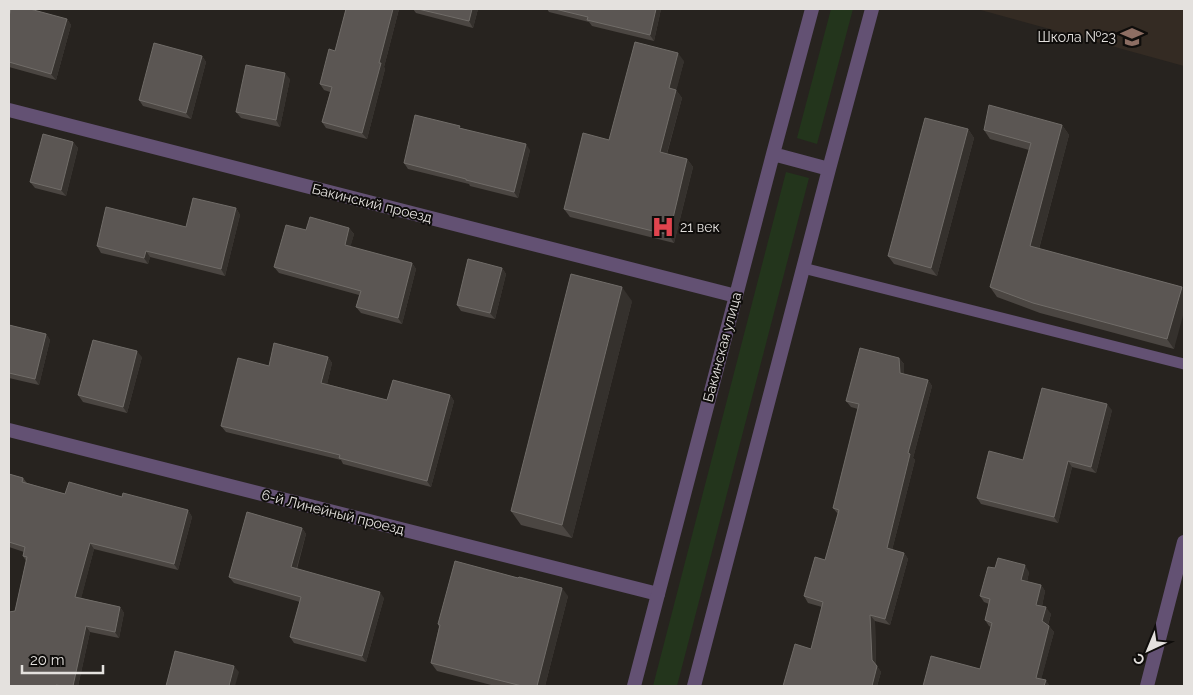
<svg xmlns="http://www.w3.org/2000/svg" width="1193" height="695" font-family="Raleway,sans-serif">
  <style>
    .built { fill: #342b23 }
    .green { fill: #23351c }
    .lines { fill: none; stroke-linecap: round; stroke-linejoin: round }
    .service { stroke: #635173; stroke-width: 11 }
    .minor { stroke: #635173; stroke-width: 14 }
    .tertiary { stroke: #635173; stroke-width: 14 }
    .wall { fill: #4b4642 }
    .shaded-wall { fill: #35312d }
    .building { fill: #5b5653; stroke: #706c68 }
    .labels { text-anchor: middle; stroke-width: 4; stroke-linejoin: round; paint-order: stroke }
    .poi-label { font-size: 14px; fill: #e4e1de; stroke: #0f0d0b; text-anchor: end }
    .street-label { font-size: 14px; fill: #e4e1de; stroke: #0f0d0b }
  </style>
  <rect width="100%" height="100%" fill="#27231f"/>
  <path class="built" d="M977,9H1184V66Z"/>
  <path class="green" d="M831,9H853L817,144L797,138Z
    M786,172L809,178L677,686H653Z"/>
  <g class="lines">
    <path class="service" d="M803,268L1184,364"/>
    <path class="minor" d="M9,110L736,296
      M9,430L658,594
      M1147,686L1184,542"/>
    <path class="tertiary" d="M773,154L829,169
      M634,686L773,154L812,9
      M694,686L829,169L872,9"/>
  </g>
  <path class="wall" d="M346,9H399L384,67L385,69L367,139L326,128L322,122L330,92L324,90L320,84L335,51Z
    M413,9H478L473,28L416,13Z
    M547,9H661L654,41L592,26L589,22L549,12Z
    M9,16L67,19L71,25L56,80L9,67Z
    M202,56L206,62L191,119L143,106L139,100Z
    M684,61L676,90L682,98L667,154L687,159L693,167L674,243L570,217L564,209L609,140Z
    M290,79L280,127L241,118L236,112Z
    M1062,125L1069,135L1039,249L1182,287L1174,349L1040,313L997,297L990,287L1029,150L990,139L984,130Z
    M461,128L530,150L518,198L470,186L469,184L408,169L404,163Z
    M968,129L974,138L937,276L894,264L888,256Z
    M73,142L78,148L66,196L35,188L30,182Z
    M236,208L240,215L225,276L150,257L148,264L101,253L97,246L186,227Z
    M349,228L354,234L350,247L412,263L416,269L402,324L361,313L356,307L359,295L279,273L274,267L306,230Z
    M502,268L506,274L495,319L461,311L457,305Z
    M632,301L572,538L521,525L511,511Z
    M9,325L46,334L50,340L39,385L9,378Z
    M142,357L127,413L83,402L78,395Z
    M328,357L332,363L327,384L387,400L450,395L454,401L431,487L343,464L341,460L226,432L221,426L269,366Z
    M899,358L904,364V374L928,380L932,386L913,458L915,460L892,550L904,553L908,559L890,625L875,621L876,665L881,672L877,686H783L811,649L822,607L808,603L804,596L825,560L838,514L833,508L858,409L851,407L846,401Z
    M1112,410L1096,473L1072,467L1058,523L981,504L977,498L1023,460Z
    M9,474L23,478L27,483L65,494L122,497L188,510L192,517L178,570L94,549L81,598L120,607L124,613L119,638L90,632L78,686H9L15,611L26,561L23,556L24,552L9,547Z
    M302,528L306,534L297,569L384,598L366,662L294,643L290,637L300,602L234,583L229,577Z
    M995,568L1029,572L1027,582L1041,585L1045,591L1042,606L1051,614L1048,625L1054,632L1041,679L980,669L991,627L989,626L985,620L989,604L984,602L980,596Z
    M568,596L545,686H495L437,671L431,663L439,627L438,624Z"/>
  <path class="shaded-wall" d="M393,9H399L384,67L385,69L367,139L362,133L379,63Z
    M472,9H478L473,28L469,21Z
    M656,9H661L654,41L650,35Z
    M67,19L71,25L56,80L51,74Z
    M678,53L684,61L675,96L669,88Z
    M202,56L206,62L191,119L186,113Z
    M285,73L290,79L280,127L276,120Z
    M676,90L682,98L665,160L660,152Z
    M1062,125L1069,135L1037,256L1030,246Z
    M968,129L974,138L937,276L931,268Z
    M73,142L78,148L66,196L61,190Z
    M526,144L530,150L518,198L514,192Z
    M687,159L693,167L674,243L669,235Z
    M236,208L240,215L225,276L221,269Z
    M349,228L354,234L349,252L345,245Z
    M146,251L150,257L148,264L144,258Z
    M412,263L416,269L402,324L398,318Z
    M502,268L506,274L495,319L490,313Z
    M622,287L632,301L572,538L562,525Z
    M1182,287L1184,290V312L1174,349L1167,339Z
    M46,334L50,340L39,385L35,379Z
    M137,351L142,357L127,413L123,407Z
    M328,357L332,363L326,389L321,383Z
    M899,358L904,364V379L900,373Z
    M928,380L932,386L913,458L915,460L891,554L887,548L908,453Z
    M450,395L454,401L431,487L427,481Z
    M1107,404L1112,410L1096,473L1091,467Z
    M1068,461L1072,467L1058,523L1054,517Z
    M188,510L192,517L178,570L174,564Z
    M302,528L306,534L295,573L291,567Z
    M90,543L94,549L80,603L75,597Z
    M904,553L908,559L890,625L885,619Z
    M1025,565L1029,572L1026,586L1021,580Z
    M1041,585L1045,591L1041,611L1036,605Z
    M562,588L568,596L545,686H537Z
    M380,592L384,598L366,662L362,656Z
    M120,607L124,613L119,638L115,632Z
    M1046,607L1051,614L1047,627L1042,621Z
    M870,615L875,621L876,666L872,660Z
    M86,626L90,632L78,686H73Z
    M1049,626L1054,632L1040,684L1036,678Z
    M234,666L239,672L235,686H230Z
    M877,666L881,672L877,686H872Z
    M1046,680L1050,686H1044Z"/>
  <path class="building" d="M11,9H30L67,19L51,74L9,62V16Z
    M346,9H393L379,63H381L362,133L322,122L332,87L320,84L329,49L335,51Z
    M418,9H472L469,21Z
    M555,9H656L650,35L587,20L588,17Z
    M635,42L678,53L669,88L676,90L660,152L687,159L669,235L564,209L583,133L609,140Z
    M154,43L202,56L186,113L139,100Z
    M246,65L285,73L276,120L236,112Z
    M989,105L1062,125L1030,246L1182,287L1167,339L1033,303L990,287L1031,143L984,130Z
    M415,115L460,126L459,128L526,144L514,192L466,180V179L404,163Z
    M925,118L968,129L931,268L888,256Z
    M43,134L73,142L61,190L30,182Z
    M193,198L236,208L221,269L146,251L144,258L97,246L106,207L186,227Z
    M310,217L349,228L345,245L412,263L398,318L356,307L361,291L274,267L286,225L306,230Z
    M468,259L502,268L490,313L457,305Z
    M571,274L622,287L562,525L511,511Z
    M9,325L46,334L35,379L9,373Z
    M93,340L137,351L123,407L78,395Z
    M274,343L328,357L321,383L387,400L393,380L450,395L427,481L339,458L340,455L221,426L238,358L269,366Z
    M860,348L899,358L900,373L928,380L908,453L910,454L887,548L904,553L885,619L870,615L872,660L877,666L872,686H783L795,644L811,649L823,602L804,596L815,557L825,560L839,510L833,508L859,404L846,401Z
    M1042,388L1107,404L1091,467L1068,461L1054,517L977,498L989,451L1023,460Z
    M9,474L23,478L22,482L65,494L69,482L122,497L123,493L188,510L174,564L90,543L75,597L120,607L115,632L86,626L73,686H63L56,685L55,686H9V612L15,611L27,557L23,556L25,547L9,542Z
    M247,512L302,528L291,567L380,592L362,656L290,637L301,597L229,577Z
    M998,558L1025,565L1021,580L1041,585L1036,605L1046,607L1042,621L1049,626L1036,678L1046,680L1044,686H923L931,656L980,669L992,623L985,620L990,599L980,596L988,567L995,568Z
    M455,561L518,578L519,577L562,588L537,686H522L431,663L440,625L438,624Z
    M175,651L234,666L229,686H232H166Z"/>
  <defs>
    <symbol id="school-bare" viewBox="-9 -9 18 18"><path d="M0-5L7-2L0 1L-7-2ZM-4 1L0 2.5L4 1V4Q0 6-4 4Z" fill="#8d6e63" stroke="#0f0d0b" stroke-width="2.5" paint-order="stroke"/></symbol>
    <symbol id="hospital-bare" viewBox="-9 -9 18 18"><path d="M-5-5h3v3.5h4V-5h3V5h-3V1.5h-4V5h-3Z" fill="#e0444e" stroke="#0f0d0b" stroke-width="2.5" paint-order="stroke"/></symbol>
  </defs>
  <g fill-rule="evenodd">
    <use href="#school-bare" x="1116" y="21" width="32" height="32"/>
    <use href="#hospital-bare" x="647" y="211" width="32" height="32"/>
  </g>
  <g class="labels">
    <g class="poi-label">
      <text x="1116" y="42">Школа №23</text>
      <text x="680" y="232" text-anchor="start">21 век</text>
    </g>
    <g class="street-label">
      <text transform="translate(372 203) rotate(14)" y="5">Бакинский проезд</text>
      <text transform="translate(722 347) rotate(-75)" y="5">Бакинская улица</text>
      <text transform="translate(333 512) rotate(14)" y="5">6-й Линейный проезд</text>
    </g>
  </g>
  <rect width="1193" height="695" fill="none" stroke="#e4e1de" stroke-width="20"/>
  <g transform="translate(1148 650) rotate(224)" stroke="#0f0d0b" stroke-width="4" paint-order="stroke">
  <path d="M0-4L9 19L0 12L-9 19Z" fill="#e4e1de"/>
  <text y="-8" font-size="14" font-weight="bold" text-anchor="middle" fill="#e4e1de">С</text>
  </g>
  <path d="M22 665v8h81v-8" fill="none" stroke="#e4e1de" stroke-width="2.5"/>
  <text x="30" y="665" font-size="15" fill="#e4e1de" stroke="#0f0d0b" stroke-width="4" paint-order="stroke">20 m</text>
</svg>
